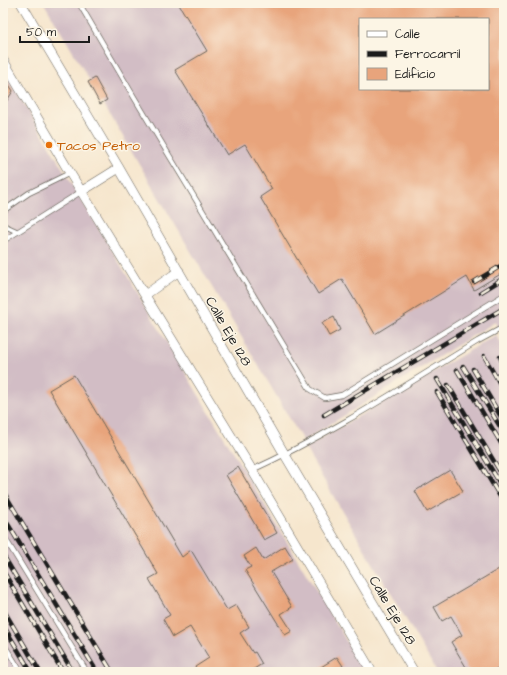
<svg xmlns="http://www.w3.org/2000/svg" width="507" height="675" font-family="'Architects Daughter',sans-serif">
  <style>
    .industrial { fill: #d2bdc5; fill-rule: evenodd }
    .building { fill: #e8a47c; fill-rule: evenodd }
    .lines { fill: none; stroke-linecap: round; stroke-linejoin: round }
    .service-casing { stroke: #68635a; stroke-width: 6 }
    .minor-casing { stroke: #68635a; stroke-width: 10 }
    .service { stroke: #fff; stroke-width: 4.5 }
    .minor { stroke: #fff; stroke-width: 9 }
    .rail-casing { stroke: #1c1c1c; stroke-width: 4.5 }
    .rail { stroke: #fcf5e5; stroke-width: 3; stroke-dasharray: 9; stroke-linecap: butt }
    .food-dot { fill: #e8710a; stroke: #fcf5e5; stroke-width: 1.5 }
    .labels { text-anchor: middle; stroke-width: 3; stroke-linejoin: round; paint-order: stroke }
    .food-label { font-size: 14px; fill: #c56008; stroke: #fcf5e5; text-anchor: start }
    .street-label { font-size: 14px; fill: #1c1c1c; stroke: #fcf5e5 }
  </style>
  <rect width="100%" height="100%" fill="#fcf5e5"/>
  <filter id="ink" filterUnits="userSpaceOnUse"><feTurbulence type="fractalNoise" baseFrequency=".025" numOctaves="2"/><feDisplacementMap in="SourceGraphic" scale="8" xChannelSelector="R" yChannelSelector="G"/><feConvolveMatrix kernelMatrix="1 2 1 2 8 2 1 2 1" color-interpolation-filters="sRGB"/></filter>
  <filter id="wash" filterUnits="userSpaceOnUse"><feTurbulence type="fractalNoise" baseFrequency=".012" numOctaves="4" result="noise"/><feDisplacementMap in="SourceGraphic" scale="16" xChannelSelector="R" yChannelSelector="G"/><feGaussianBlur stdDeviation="0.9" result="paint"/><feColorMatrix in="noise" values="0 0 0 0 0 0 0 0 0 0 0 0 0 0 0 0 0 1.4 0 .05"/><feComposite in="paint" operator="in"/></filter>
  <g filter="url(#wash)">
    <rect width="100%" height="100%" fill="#f6e6cd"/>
    <path class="industrial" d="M44,3H504V336L495,322L303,441ZM360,19H488V89H360Z
      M3,69L365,672H3Z
      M496,335L504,347V672H437L305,448Z"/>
    <g id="blocks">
      <path class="building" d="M178,3H504V272L474,290L467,277L375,334L342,279L318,294L260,197L272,189L245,144L227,155L175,70L207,51ZM360,19H488V89H360Z
        M95,78L107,100L100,104L88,82Z
        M6,80L13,91L3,107V88Z
        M334,317L340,330L329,336L322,323Z
        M74,375L182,557L191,550L227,610L236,605L249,627L240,633L253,653L255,652L262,664L249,672H198L195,667L209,658L190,627L173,637L163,619L170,615L149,579L158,574L49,390Z
        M238,467L277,533L264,540L226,475Z
        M450,470L463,491L427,512L415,491Z
        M285,546L293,559L271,572L292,607L281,614L292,631L285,635L245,570L251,567L244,556L256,548L263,560Z
        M504,566V664L491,672H484L482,669L477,672H469L451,642L462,635L451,616L442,621L434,607Z
        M337,657L343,666L334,672H313Z"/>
    </g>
  </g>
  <g filter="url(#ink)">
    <use href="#blocks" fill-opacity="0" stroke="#68635a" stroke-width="1"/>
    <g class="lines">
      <defs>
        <path id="service" d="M79,3L134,97L310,389L325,398L342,395L504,295
          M3,211L29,193L70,173
          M3,225L18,232
          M3,241L82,191
          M252,470C331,434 404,386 478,341L504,327
          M3,535L87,672
          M3,643L21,672"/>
        <path id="minor" d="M21,3L119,168L285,455L414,672
          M3,60L70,173L252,470L372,672
          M82,191L119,168
          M145,295L179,271"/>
      </defs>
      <use href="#service" class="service-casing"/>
      <use href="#minor" class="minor-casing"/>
      <use href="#service" class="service"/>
      <use href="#minor" class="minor"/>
      <defs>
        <path id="rail" d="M474,282L504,264
          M481,292L504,278
          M484,356L504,391
          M500,357L504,365
          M463,366L504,433
          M473,369L504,422
          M457,370L504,448
          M437,379L504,490
          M448,385L504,478
          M437,392L504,503
          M324,415L504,308
          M3,491L112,672
          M3,516L97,672
          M3,555L73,672
          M3,571L63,672
          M3,609L40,672
          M3,625L31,672
          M3,664L8,672"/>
      </defs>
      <use href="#rail" class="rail-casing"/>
      <use href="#rail" class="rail"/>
    </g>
  </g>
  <circle class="food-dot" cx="49" cy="145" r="4"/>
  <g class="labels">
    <g class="food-label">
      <text x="57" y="150">Tacos Petro</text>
    </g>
    <g class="street-label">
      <text transform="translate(229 331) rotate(60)" y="5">Calle Eje 128</text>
      <text transform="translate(393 610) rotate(59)" y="5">Calle Eje 128</text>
    </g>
  </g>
  <rect width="507" height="675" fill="none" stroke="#fcf5e5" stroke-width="16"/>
  <rect x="359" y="18" width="130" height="72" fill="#fcf5e5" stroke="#a29e95"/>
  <rect x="367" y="31" width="20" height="6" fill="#ffffff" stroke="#a29e95"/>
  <text x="395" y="38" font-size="12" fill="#1c1c1c">Calle</text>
  <rect x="367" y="51" width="20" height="6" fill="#1c1c1c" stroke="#a29e95"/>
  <text x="395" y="58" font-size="12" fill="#1c1c1c">Ferrocarril</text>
  <rect x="367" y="68" width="20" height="12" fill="#e8a47c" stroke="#a29e95"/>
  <text x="395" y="78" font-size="12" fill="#1c1c1c">Edificio</text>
  <path d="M20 36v6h69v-6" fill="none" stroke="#1c1c1c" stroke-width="2"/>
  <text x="26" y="36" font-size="12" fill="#1c1c1c" stroke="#fcf5e5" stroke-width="3" paint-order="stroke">50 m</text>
</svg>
